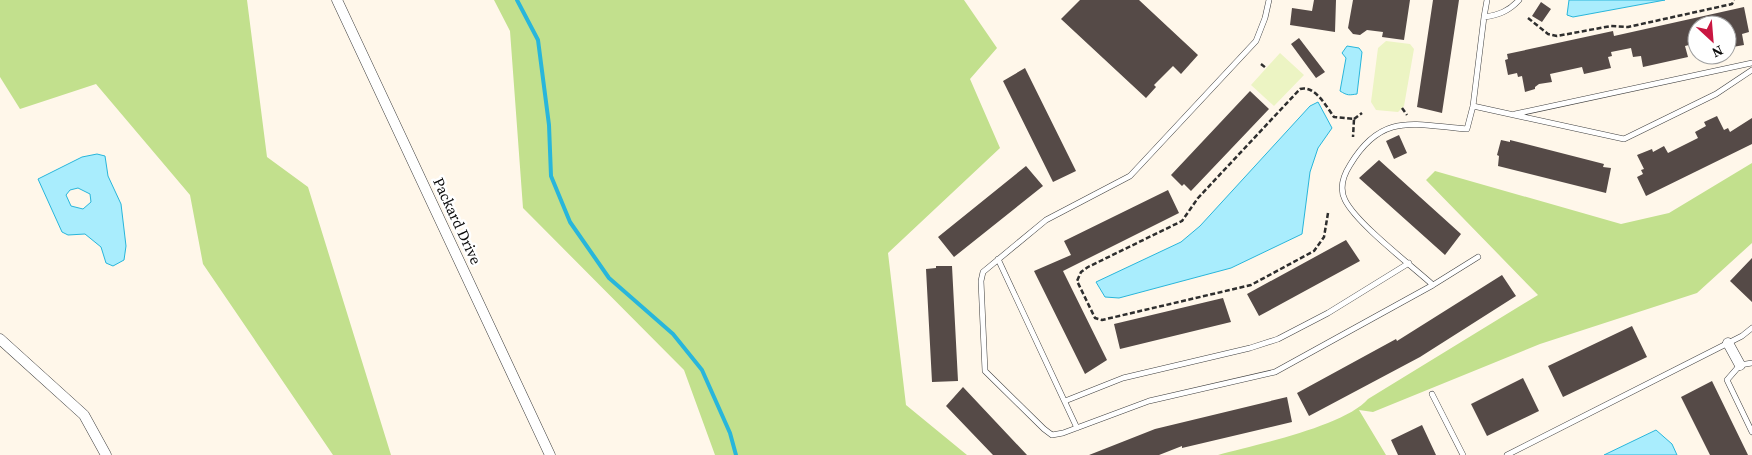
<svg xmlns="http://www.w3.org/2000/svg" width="1752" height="455" font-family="'Source Serif 4',serif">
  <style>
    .forest { fill: #c2e08d }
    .pitch { fill: #ecf4c3 }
    .water { fill: #a9edfd; stroke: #28b6db; fill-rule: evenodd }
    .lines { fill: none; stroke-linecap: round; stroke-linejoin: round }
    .stream { stroke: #28b6db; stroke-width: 4 }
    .building { fill: #554a47 }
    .lane-casing { stroke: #3f3f3f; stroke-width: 6 }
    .street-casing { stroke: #3f3f3f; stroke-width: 11 }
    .path { stroke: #2e2e2e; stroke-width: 2.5; stroke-dasharray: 5 2.5; stroke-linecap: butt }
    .lane { stroke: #fff; stroke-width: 5 }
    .street { stroke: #fff; stroke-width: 10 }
    .labels { text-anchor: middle; stroke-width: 5; stroke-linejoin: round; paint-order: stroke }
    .street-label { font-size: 15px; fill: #0c0c0c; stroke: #fff }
  </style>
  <rect width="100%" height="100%" fill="#fff7ea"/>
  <path class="forest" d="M0,0H247L267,157L308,187L391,455H333L203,264L190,195L96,84L20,109L0,77Z
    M494,0H964L997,48L970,79L1000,148L888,253L906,405L967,455H715L684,370L523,208L510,31Z
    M1752,163V243L1697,293L1540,344L1373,412L1359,410L1386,455H1218C1255,445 1345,426 1368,399L1538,295L1426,180L1435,171L1621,224L1669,213Z"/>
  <path class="pitch" d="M1386,41L1410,44L1414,49L1404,106L1398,112L1376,110L1371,102L1378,48Z
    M1280,53L1304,75L1274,106L1251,85Z"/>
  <path class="water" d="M1569,0H1665L1573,17L1567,15Z
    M1347,46L1359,48L1362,52L1357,94C1349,95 1348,96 1340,91L1346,58L1342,53Z
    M1318,102L1332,128L1318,148L1310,172L1302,234L1231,268L1119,298L1105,297L1096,282L1181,242L1200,226L1310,106Z
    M97,154L105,156L108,176L121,204L126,246L124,260L113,266L106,263L101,247L85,234L68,235L62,232L38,179L82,157ZM78,188L90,194L91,202L83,209L71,206L66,195L70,190Z
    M1656,430L1672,444L1677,455H1604Z"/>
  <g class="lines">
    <path class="stream" d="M517,0L538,40L549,125L551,176L570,222L609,278L673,334L702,370L730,433L736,455"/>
  </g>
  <path class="building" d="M1080,0H1139L1198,55L1181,74L1173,66L1154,85L1156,87L1146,98L1061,19Z
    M1314,0H1336L1335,32L1290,25L1292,8L1312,11Z
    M1353,0H1410L1404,40L1382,37L1383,32L1367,30L1360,35L1353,34L1348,28Z
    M1433,0H1459L1442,113L1417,107Z
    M1541,2L1551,9L1542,22L1532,16Z
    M1744,7L1749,32L1742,34L1744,45L1727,48V25H1697V43L1685,46L1688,57L1643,67L1641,56L1633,57L1631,48L1611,52L1612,56L1608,57L1611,68L1584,74L1582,67L1550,74L1552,82L1539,84L1535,87V89L1525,92L1522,76L1518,77L1517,73L1508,75L1505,60L1508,59L1507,54L1613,31L1614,36Z
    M1299,38L1325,72L1316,78L1291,44Z
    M1025,68L1076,171L1053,182L1003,81Z
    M1250,91L1269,109L1191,191L1184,184L1182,186L1171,175Z
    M1717,116L1724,130L1728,128L1730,132L1752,118V144L1646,196L1637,177L1643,174L1641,170L1644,169L1637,155L1652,149L1653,152L1664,146L1668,153L1698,138L1695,132L1706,126L1704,122Z
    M1399,135L1407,153L1394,159L1386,141Z
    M1501,140L1510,142V140L1604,164L1603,167L1611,168L1606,193L1498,166L1499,156L1497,155Z
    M1379,160L1461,234L1445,255L1359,178Z
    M1026,166L1043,186L954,257L938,237Z
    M1168,190L1179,213L1063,271L1107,360L1085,374L1034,271L1071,255L1064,241Z
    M1346,240L1360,261L1259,316L1247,294Z
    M1752,258V302L1730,281Z
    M936,266H952L958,381L932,382L926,269L936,268Z
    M1502,275L1516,296L1420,357L1309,416L1297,393L1396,339L1397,341Z
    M1223,298L1231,322L1120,349L1114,324Z
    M1632,326L1647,357L1563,397L1548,366Z
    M1523,378L1539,411L1487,436L1471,404Z
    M1712,381L1748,455H1710L1681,397Z
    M963,387L1027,455H993L946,406Z
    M1287,397L1292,422L1182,448V446L1159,455H1089L1155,429Z
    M1422,425L1436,455H1398L1391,440Z"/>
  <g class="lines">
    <defs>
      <path id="lane" d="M1269,0L1265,18L1256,41L1130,176L1046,220L983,272L981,281L985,371L1044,429L1052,435L1063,433L1149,401L1275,372L1433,285L1478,257
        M1484,17L1487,0
        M1473,106L1624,139L1716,94L1752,70
        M1515,114L1752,63
        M998,259L1077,428
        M1433,285C1411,265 1357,224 1345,200C1339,188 1343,176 1350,165C1382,111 1415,125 1467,129L1473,106L1484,17C1499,15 1509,11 1519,0
        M1752,363L1740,365L1727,380L1752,432
        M1432,394L1463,455
        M1065,401L1123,378L1250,348L1278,339L1328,313L1409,263
        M1507,455L1742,336L1752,328"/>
      <path id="street" d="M337,0L550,455
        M0,339L84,415L106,455
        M1728,343L1740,365"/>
    </defs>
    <use href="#lane" class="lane-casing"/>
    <use href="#street" class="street-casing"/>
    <path class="path" d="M1528,18L1548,34L1557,36L1611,26L1628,27L1732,4L1734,0
      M1261,64L1266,68
      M1402,108L1407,115
      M1354,119L1362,113
      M1328,213L1324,237L1314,251L1251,285L1102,320L1095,318L1077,281L1081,272L1088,267L1182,221L1198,198L1300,89C1315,85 1326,106 1334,117L1354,119L1353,137"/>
    <use href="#lane" class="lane"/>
    <use href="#street" class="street"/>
  </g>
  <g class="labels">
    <g class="street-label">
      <text transform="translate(457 221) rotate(65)" y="5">Packard Drive</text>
    </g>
  </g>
  <g transform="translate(1712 40) rotate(154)"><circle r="24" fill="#ffffff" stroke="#9e9e9e"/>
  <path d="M0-4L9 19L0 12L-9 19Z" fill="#c91641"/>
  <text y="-8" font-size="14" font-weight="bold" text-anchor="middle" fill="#0c0c0c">N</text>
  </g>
</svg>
